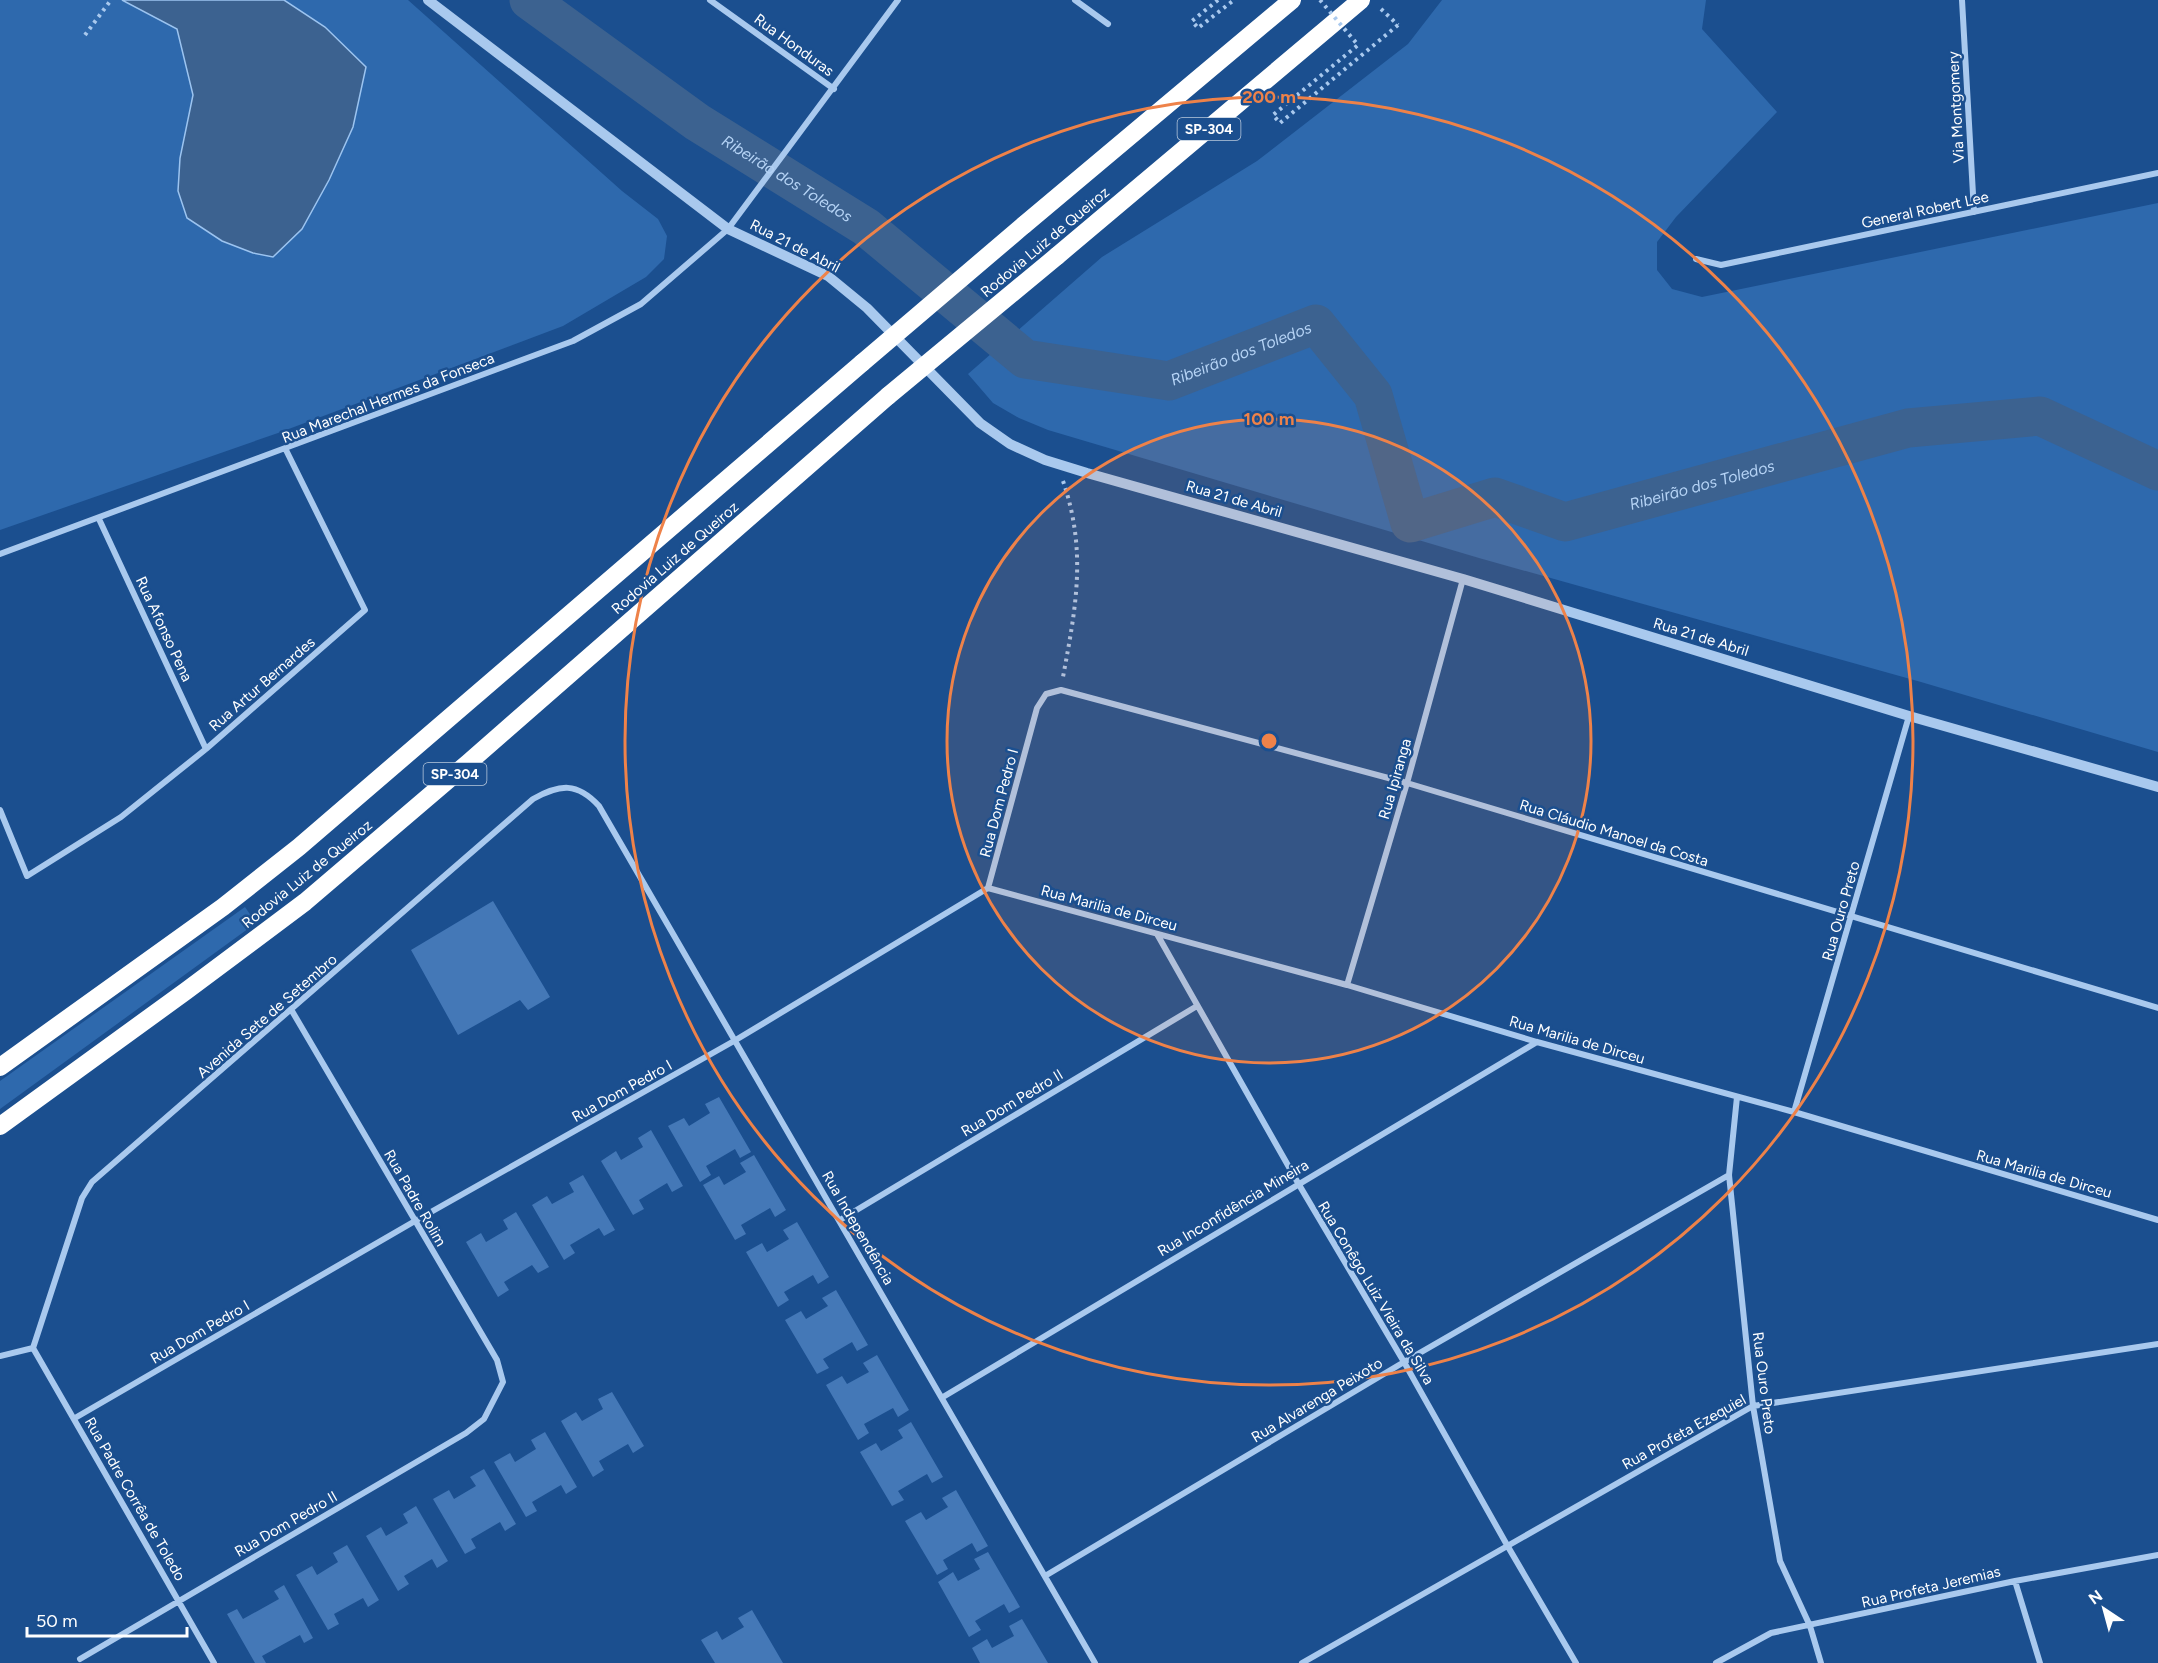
<svg xmlns="http://www.w3.org/2000/svg" width="2158" height="1663" font-family="Figtree,sans-serif">
  <style>
    .green { fill: #2e69ad }
    .water { fill: #3c6290; stroke: #9cc4f0; stroke-width: 1.5 }
    .lines { fill: none; stroke-linecap: round; stroke-linejoin: round }
    .river { stroke: #3c6290; stroke-width: 39 }
    .building { fill: #4478b7 }
    .path { stroke: #a9c9ee; stroke-width: 4; stroke-dasharray: 3 4.5; stroke-linecap: butt }
    .minor { stroke: #a9c9ee; stroke-width: 6 }
    .tertiary { stroke: #a9c9ee; stroke-width: 10 }
    .motorway { stroke: #fff; stroke-width: 18 }
    .path-bridge { stroke: #a9c9ee; stroke-width: 4; stroke-dasharray: 3 4.5; stroke-linecap: butt }
    .motorway-bridge { stroke: #fff; stroke-width: 18 }
    .ring { fill: none; stroke: #ee8249; stroke-width: 3 }
    .labels { text-anchor: middle; stroke-width: 5; stroke-linejoin: round; paint-order: stroke }
    .shield { fill: #1b4f8f; stroke: #bbcadd; stroke-width: 1.5 }
    .shield-label { font-size: 14px; font-weight: bold; fill: #fff }
    .street-label { font-size: 15px; fill: #fff; stroke: #1b4f8f }
    .water-label { font-size: 16px; font-style: italic; fill: #b5d3f5; stroke: #1b4f8f }
    .centre { fill: #ee8249; stroke: #1b4f8f; stroke-width: 3 }
    .ring-label { font-size: 18px; text-anchor: middle; font-weight: bold; fill: #ee8249; stroke: #1b4f8f; stroke-width: 5; stroke-linejoin: round; paint-order: stroke }
  </style>
  <rect width="100%" height="100%" fill="#1b4f8f"/>
  <path class="green" d="M0,0H408L622,191L658,219L667,236L664,259L646,277L563,326L278,433L0,530Z
    M1442,0H1706L1702,29L1777,112L1676,217L1657,242V270L1672,289L1702,297L2158,203V752L1921,682L1479,558L1048,430L1019,418L993,403L968,374L1102,257L1257,161L1408,44Z
    M245,907L256,923L0,1109V1081Z"/>
  <path class="water" d="M122,0H284L325,27L366,67L353,127L329,180L302,229L273,257L253,253L222,241L187,218L178,191L180,158L193,95L177,29Z"/>
  <g class="lines">
    <path class="river" id="s1" d="M529,0L697,122L866,227L1025,359L1169,381L1316,324L1373,395L1410,523L1495,497L1565,522L1908,428L2040,416L2158,471"/>
  </g>
  <path class="building" d="M493,901L550,997L528,1010L520,1000L458,1035L411,950Z
    M719,1097L751,1152L740,1158L735,1149L706,1166L711,1175L700,1182L668,1126L684,1118L689,1126L710,1113L705,1104Z
    M651,1130L683,1186L672,1192L667,1183L639,1200L644,1209L633,1215L601,1161L616,1151L621,1160L643,1147L638,1138Z
    M754,1155L786,1210L775,1217L770,1208L741,1225L746,1234L735,1240L703,1185L719,1176L724,1185L746,1172L740,1163Z
    M583,1175L615,1230L604,1236L599,1228L570,1245L575,1253L564,1260L532,1205L547,1196L552,1204L574,1192L569,1183Z
    M516,1212L549,1267L538,1273L532,1265L504,1282L509,1290L498,1297L466,1242L481,1233L486,1242L508,1229L503,1220Z
    M797,1222L829,1277L818,1284L813,1275L784,1292L789,1300L778,1307L746,1252L762,1243L767,1252L789,1239L783,1230Z
    M836,1290L868,1345L857,1351L852,1342L823,1359L829,1368L817,1374L785,1320L801,1311L806,1319L828,1306L822,1298Z
    M877,1355L909,1410L898,1417L893,1408L864,1424L869,1433L858,1440L826,1385L842,1376L847,1384L869,1372L863,1363Z
    M612,1392L644,1446L633,1453L628,1444L599,1461L604,1470L593,1477L561,1421L576,1412L582,1421L603,1409L598,1399Z
    M911,1422L943,1477L932,1483L927,1474L898,1491L904,1500L892,1506L860,1452L876,1443L881,1451L903,1438L898,1430Z
    M545,1432L577,1487L566,1494L561,1485L532,1502L537,1511L526,1517L494,1462L510,1453L515,1462L536,1449L531,1440Z
    M484,1469L516,1524L505,1531L500,1522L471,1539L476,1548L465,1554L433,1499L449,1490L454,1499L476,1486L470,1477Z
    M956,1490L988,1546L977,1552L972,1543L943,1560L948,1569L937,1575L905,1521L921,1512L926,1520L948,1507L942,1498Z
    M416,1506L448,1561L437,1568L432,1559L404,1576L409,1584L398,1591L366,1536L381,1527L386,1536L408,1523L403,1514Z
    M347,1545L379,1600L368,1607L363,1598L334,1614L339,1624L328,1630L296,1575L312,1566L317,1575L338,1562L333,1553Z
    M988,1552L1020,1607L1009,1613L1004,1604L975,1621L981,1630L969,1637L938,1582L953,1572L958,1581L980,1569L974,1559Z
    M284,1585L313,1638L304,1643L300,1635L262,1656L266,1663H255L227,1614L237,1609L243,1619L279,1599L274,1591Z
    M752,1610L783,1663H715L701,1640L717,1631L722,1640L744,1627L738,1618Z
    M1022,1619L1048,1663H980L972,1648L987,1639L992,1648L1014,1636L1009,1626Z"/>
  <g class="lines">
    <path class="path" d="M1218,0L1192,21L1198,28L1234,0
      M1381,9L1398,25
      M85,35L111,0
      M1063,481C1087,551 1076,607 1063,677"/>
    <path class="minor" d="M710,0L834,89
      M1075,0L1108,24
      M1962,0L1974,212
      M1696,259L1721,265L2158,173
      M99,519L206,749
      M0,554L573,341L641,304L728,229L898,0
      M0,810L27,876L121,817L206,749L365,610L286,450
      M988,888L1347,985L1537,1042L1794,1112L2158,1220
      M1157,934L1298,1183L1404,1362L1507,1545L1576,1663
      M1347,985L1407,783L1463,579
      M1737,1097L1729,1175L1753,1406L1780,1561L1810,1626L1821,1663
      M1794,1112L1909,716
      M840,1220L1197,1006
      M33,1348L82,1198L92,1182L533,799C560,784 577,782 599,806L1095,1663
      M33,1348L214,1663
      M0,1356L33,1348
      M943,1397L1537,1042
      M75,1418L415,1221L734,1041L988,888L1037,708L1046,694L1061,690L1407,783L2158,1008
      M1045,1576L1404,1362L1729,1175
      M2015,1581L2040,1663
      M80,1659L466,1433L484,1419L503,1382L497,1360L292,1011
      M1302,1663L1753,1406L2158,1344
      M1716,1663L1771,1633L2015,1581L2158,1555"/>
    <path class="tertiary" d="M428,0L728,229L828,276L867,308L980,423L1010,444L1045,460L1087,473L1463,579L1909,716L2158,787"/>
    <path class="motorway" d="M1024,225L1292,0
      M1057,256L1361,0
      M0,1067L223,907L299,847L862,363
      M0,1126L186,991L305,902L468,763L888,396"/>
    <path class="path-bridge" d="M1320,0L1358,45L1273,115L1280,123L1398,25"/>
    <path class="motorway-bridge" d="M862,363L1024,225
      M888,396L1057,256"/>
  </g>
  <circle cx="1269" cy="741" r="322" fill="#ee8249" fill-opacity=".12"/>
  <g class="ring">
    <circle cx="1269" cy="741" r="322"/>
    <circle cx="1269" cy="741" r="644"/>
  </g>
  <g class="labels">
    <g class="shield">
      <rect x="1177.5" y="118" width="63" height="22" rx="4.5"/>
      <rect x="423.5" y="763" width="63" height="22" rx="4.5"/>
    </g>
    <g class="shield-label">
      <text x="1209" y="134">SP-304</text>
      <text x="455" y="779">SP-304</text>
    </g>
    <g class="street-label">
      <text transform="translate(794 45) rotate(36)" y="5">Rua Honduras</text>
      <text transform="translate(1956 107) rotate(-93)" y="5">Via Montgomery</text>
      <text transform="translate(1925 210) rotate(-12)" y="5">General Robert Lee</text>
      <text transform="translate(1045 242) rotate(-40)" y="5">Rodovia Luiz de Queiroz</text>
      <text transform="translate(795 246) rotate(27)" y="5">Rua 21 de Abril</text>
      <text transform="translate(388 398) rotate(-21)" y="5">Rua Marechal Hermes da Fonseca</text>
      <text transform="translate(1234 499) rotate(16)" y="5">Rua 21 de Abril</text>
      <text transform="translate(675 558) rotate(-41)" y="5">Rodovia Luiz de Queiroz</text>
      <text transform="translate(164 629) rotate(65)" y="5">Rua Afonso Pena</text>
      <text transform="translate(1701 637) rotate(17)" y="5">Rua 21 de Abril</text>
      <text transform="translate(262 684) rotate(-41)" y="5">Rua Artur Bernardes</text>
      <text transform="translate(1395 779) rotate(-74)" y="5">Rua Ipiranga</text>
      <text transform="translate(999 803) rotate(-75)" y="5">Rua Dom Pedro I</text>
      <text transform="translate(1614 833) rotate(17)" y="5">Rua Cláudio Manoel da Costa</text>
      <text transform="translate(307 874) rotate(-39)" y="5">Rodovia Luiz de Queiroz</text>
      <text transform="translate(1109 908) rotate(15)" y="5">Rua Marilia de Dirceu</text>
      <text transform="translate(1841 911) rotate(-74)" y="5">Rua Ouro Preto</text>
      <text transform="translate(267 1016) rotate(-41)" y="5">Avenida Sete de Setembro</text>
      <text transform="translate(1577 1040) rotate(16)" y="5">Rua Marilia de Dirceu</text>
      <text transform="translate(622 1091) rotate(-29)" y="5">Rua Dom Pedro I</text>
      <text transform="translate(1012 1103) rotate(-31)" y="5">Rua Dom Pedro II</text>
      <text transform="translate(2044 1174) rotate(16)" y="5">Rua Marilia de Dirceu</text>
      <text transform="translate(415 1198) rotate(60)" y="5">Rua Padre Rolim</text>
      <text transform="translate(1233 1208) rotate(-31)" y="5">Rua Inconfidência Mineira</text>
      <text transform="translate(858 1228) rotate(60)" y="5">Rua Independência</text>
      <text transform="translate(1376 1293) rotate(59)" y="5">Rua Conêgo Luiz Vieira da Silva</text>
      <text transform="translate(200 1332) rotate(-30)" y="5">Rua Dom Pedro I</text>
      <text transform="translate(1764 1383) rotate(83)" y="5">Rua Ouro Preto</text>
      <text transform="translate(1317 1400) rotate(-31)" y="5">Rua Alvarenga Peixoto</text>
      <text transform="translate(1684 1432) rotate(-29)" y="5">Rua Profeta Ezequiel</text>
      <text transform="translate(135 1499) rotate(60)" y="5">Rua Padre Corrêa de Toledo</text>
      <text transform="translate(286 1524) rotate(-30)" y="5">Rua Dom Pedro II</text>
      <text transform="translate(1931 1587) rotate(-13)" y="5">Rua Profeta Jeremias</text>
    </g>
    <g class="water-label">
      <text dy="6" stroke="none"><textPath href="#s1" startOffset="314">Ribeirão dos Toledos</textPath></text>
      <text dy="6" stroke="none"><textPath href="#s1" startOffset="836">Ribeirão dos Toledos</textPath></text>
      <text dy="6" stroke="none"><textPath href="#s1" startOffset="1446">Ribeirão dos Toledos</textPath></text>
    </g>
  </g>
  <circle cx="1269" cy="741" r="9" class="centre"/>
  <g class="ring-label">
    <text x="1269" y="103">200 m</text>
    <text x="1269" y="425">100 m</text>
  </g>
  <g transform="translate(2104 1609) rotate(324)" stroke="#1b4f8f" stroke-width="4.5" paint-order="stroke">
  <path d="M0-4.5L10 22L0 15L-10 22Z" fill="#ffffff"/>
  <text y="-9" font-size="16" font-weight="bold" text-anchor="middle" fill="#ffffff">N</text>
  </g>
  <path d="M27 1627v9h160v-9" fill="none" stroke="#ffffff" stroke-width="3"/>
  <text x="36" y="1627" font-size="18" fill="#ffffff" stroke="#1b4f8f" stroke-width="4.5" paint-order="stroke">50 m</text>
</svg>
